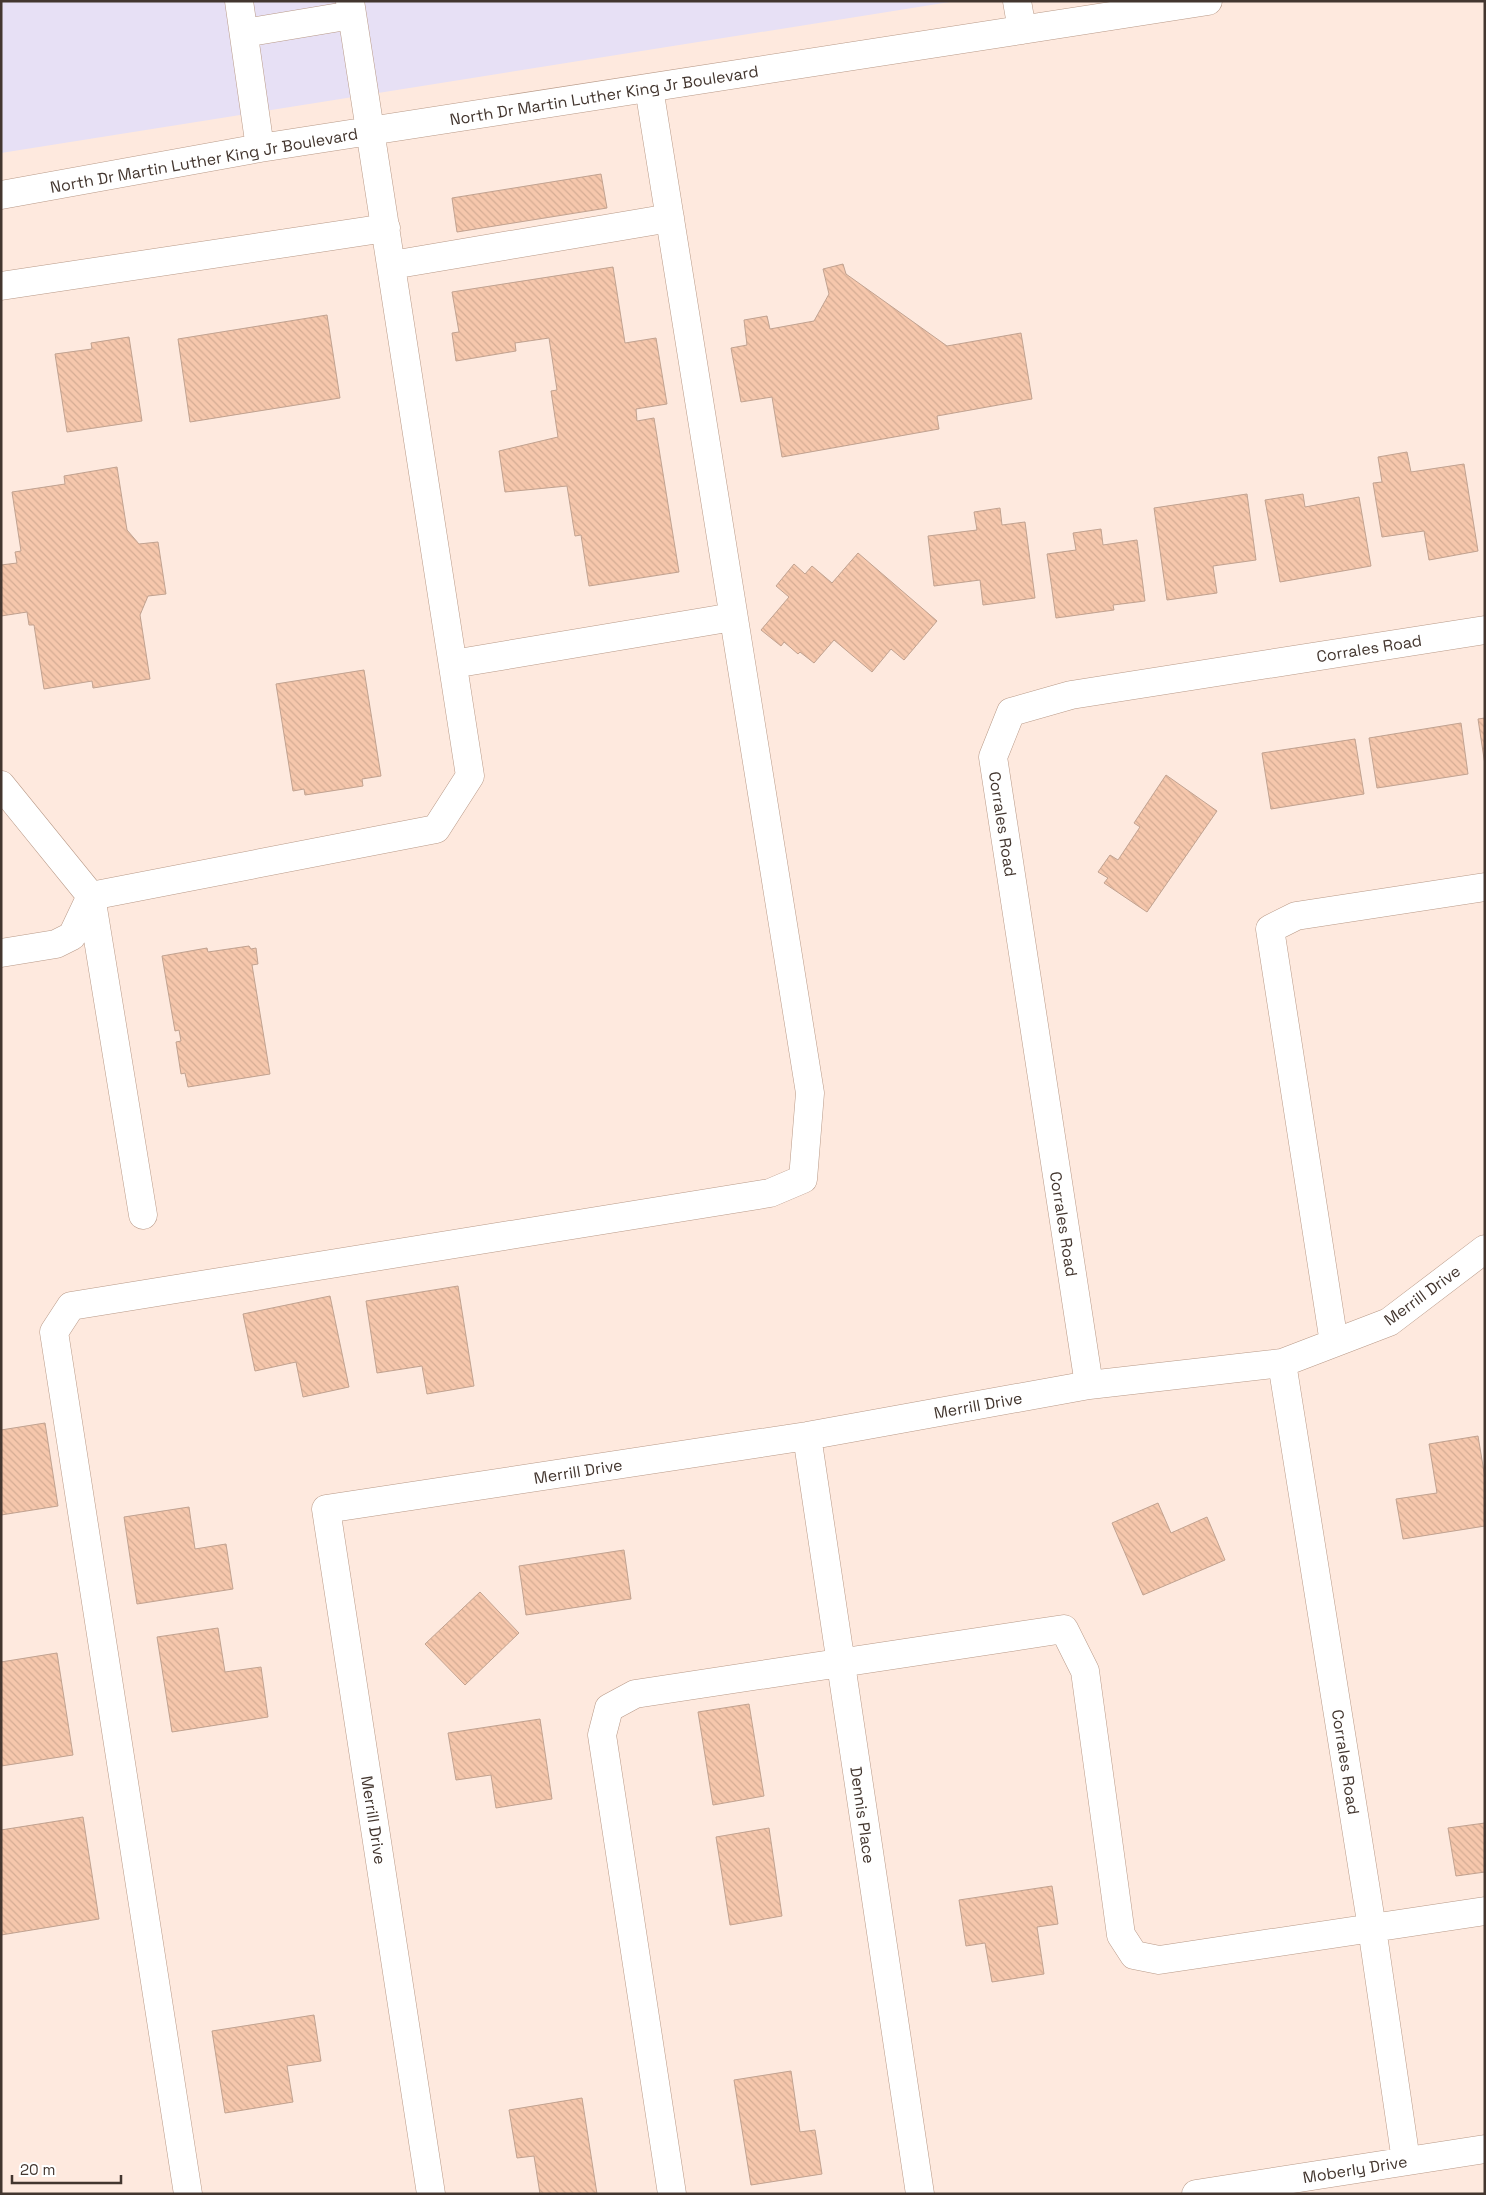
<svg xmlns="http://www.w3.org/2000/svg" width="1486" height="2195" font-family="'Space Grotesk',sans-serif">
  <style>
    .medical { fill: #e7e0f5 }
    .building { fill: url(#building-back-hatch); stroke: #c1a290 }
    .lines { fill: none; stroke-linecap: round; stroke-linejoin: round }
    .minor-casing { stroke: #b89987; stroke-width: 29 }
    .minor { stroke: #fff; stroke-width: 28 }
    .labels { text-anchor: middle; stroke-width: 4; stroke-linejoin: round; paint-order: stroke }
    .street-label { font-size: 16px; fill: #43362f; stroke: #fff }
  </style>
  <defs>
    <pattern id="building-back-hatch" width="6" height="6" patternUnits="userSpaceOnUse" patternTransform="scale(1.25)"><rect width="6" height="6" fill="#f6c7ac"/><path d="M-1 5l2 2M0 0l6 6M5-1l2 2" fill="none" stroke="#d4ac94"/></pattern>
  </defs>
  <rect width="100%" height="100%" fill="#fee9de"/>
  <path class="medical" d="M1,1H956L1,153Z"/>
  <path class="building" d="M601,174L607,208L457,232L452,198Z
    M843,264L846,274L947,346L1021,333L1032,399L937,416L939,429L782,457L772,397L741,402L731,348L747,345L744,320L767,316L770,329L814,321L829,294L823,269Z
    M613,267L625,343L656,338L667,404L636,409L637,421L654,418L679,572L589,586L581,535L575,536L567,486L505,492L499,451L558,437L551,391L557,390L549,338L515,343L516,351L456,361L452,333L459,332L452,292Z
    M327,315L340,398L190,422L178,339Z
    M129,337L142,421L67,432L55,354L92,349L91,343Z
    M1407,452L1411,472L1464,464L1478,551L1429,560L1424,531L1382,537L1373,483L1382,482L1378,457Z
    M117,467L127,530L139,544L158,542L166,594L148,596L140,615L150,679L93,688L92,681L44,689L34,625H29L27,612L1,616V565L17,563L15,552L21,551L12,492L65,484L64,476Z
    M1247,494L1256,560L1213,566L1217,593L1167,600L1154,508Z
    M1303,494L1305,507L1359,497L1371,566L1280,582L1265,500Z
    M1000,508L1002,525L1025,522L1035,598L983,605L980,580L934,586L928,536L977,530L974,512Z
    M1101,529L1103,545L1137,540L1145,601L1113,605L1114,610L1056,618L1047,554L1076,550L1073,533Z
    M858,553L937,621L904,660L891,649L872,672L834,640L814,663L800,652L798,654L784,642L781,646L761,630L789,597L776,586L794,564L805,574L812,566L832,583Z
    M364,670L381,776L362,779L363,786L305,795L304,789L293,791L276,684Z
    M1485,718V765L1478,719Z
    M1461,723L1468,774L1377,788L1369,738Z
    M1355,739L1364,794L1271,809L1262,753Z
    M1166,775L1217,811L1147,912L1104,883L1108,878L1098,872L1110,855L1118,860L1140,827L1134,823Z
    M249,946L251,949L256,948L258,964L252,965L270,1074L188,1087L185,1073L181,1074L176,1042L181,1041L179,1030L175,1031L162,956L207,948L208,952Z
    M458,1286L474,1386L427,1394L422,1366L377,1373L366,1301Z
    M330,1296L349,1387L303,1397L296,1362L255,1371L243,1314Z
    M45,1423L58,1506L1,1515V1430Z
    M1478,1436L1485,1478V1526L1403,1539L1396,1499L1437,1493L1429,1444Z
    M1158,1503L1171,1533L1207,1517L1225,1560L1143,1595L1112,1523Z
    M189,1507L195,1549L226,1544L233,1589L137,1604L124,1517Z
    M624,1550L631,1599L526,1615L519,1566Z
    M480,1592L519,1633L465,1685L425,1644Z
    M218,1628L225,1672L261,1667L268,1717L172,1732L157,1637Z
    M57,1653L73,1755L1,1766V1662Z
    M749,1704L764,1796L713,1805L698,1712Z
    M540,1719L552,1799L496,1808L491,1775L456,1780L448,1733Z
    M83,1817L99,1919L1,1935V1830Z
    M1485,1823V1872L1456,1876L1448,1828Z
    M769,1828L782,1916L730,1925L716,1837Z
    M1052,1886L1058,1924L1037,1927L1044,1974L992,1982L985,1943L966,1946L959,1900Z
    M314,2015L321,2061L287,2066L293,2102L225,2113L212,2031Z
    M791,2071L800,2132L815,2130L822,2174L751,2185L734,2080Z
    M582,2098L597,2194H540L534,2156L517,2158L509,2110Z"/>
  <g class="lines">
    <defs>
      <path id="minor" d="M239,1L260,148
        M1017,1L1022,30
        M244,33L352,15
        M1,195L260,148L1208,1
        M392,265L670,218
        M1,286L386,228
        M453,664L733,617
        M1,785L91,896L143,1215
        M1,953L56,944L72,936L91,896L436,829L470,776L350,1
        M1334,1343L1270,929L1296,916L1485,887
        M1282,1363L1372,1928L1406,2161
        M1089,1385L993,757L1011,712L1071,695L1485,630
        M807,1436L920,2194
        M188,2194L54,1332L71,1306L770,1193L803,1179L810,1093L649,88
        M431,2194L326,1509L807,1436L1089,1385L1282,1363L1389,1322L1485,1249
        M672,2194L602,1735L609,1708L635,1694L1064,1629L1085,1671L1121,1935L1134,1955L1159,1960L1485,1911
        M1196,2194L1485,2149"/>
    </defs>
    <use href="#minor" class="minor-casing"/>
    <use href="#minor" class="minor"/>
  </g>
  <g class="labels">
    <g class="street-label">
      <text transform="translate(604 95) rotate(-9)" y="6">North Dr Martin Luther King Jr Boulevard</text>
      <text transform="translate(204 160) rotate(-10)" y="6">North Dr Martin Luther King Jr Boulevard</text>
      <text transform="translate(1369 648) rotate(-9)" y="6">Corrales Road</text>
      <text transform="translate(1003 824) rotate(81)" y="6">Corrales Road</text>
      <text transform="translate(1064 1224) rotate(81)" y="6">Corrales Road</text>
      <text transform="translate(1422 1295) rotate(-36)" y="6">Merrill Drive</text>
      <text transform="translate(978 1405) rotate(-10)" y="6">Merrill Drive</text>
      <text transform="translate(578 1471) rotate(-9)" y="6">Merrill Drive</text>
      <text transform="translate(1346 1762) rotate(81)" y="6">Corrales Road</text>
      <text transform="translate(863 1815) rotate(82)" y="6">Dennis Place</text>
      <text transform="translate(374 1820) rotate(81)" y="6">Merrill Drive</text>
      <text transform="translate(1355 2169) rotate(-9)" y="6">Moberly Drive</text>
    </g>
  </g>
  <rect width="1486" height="2195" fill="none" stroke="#43362f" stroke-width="5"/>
  <path d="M12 2175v8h109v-8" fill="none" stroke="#43362f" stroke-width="2.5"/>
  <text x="20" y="2175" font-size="15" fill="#43362f" stroke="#ffffff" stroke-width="4" paint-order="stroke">20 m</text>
</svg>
